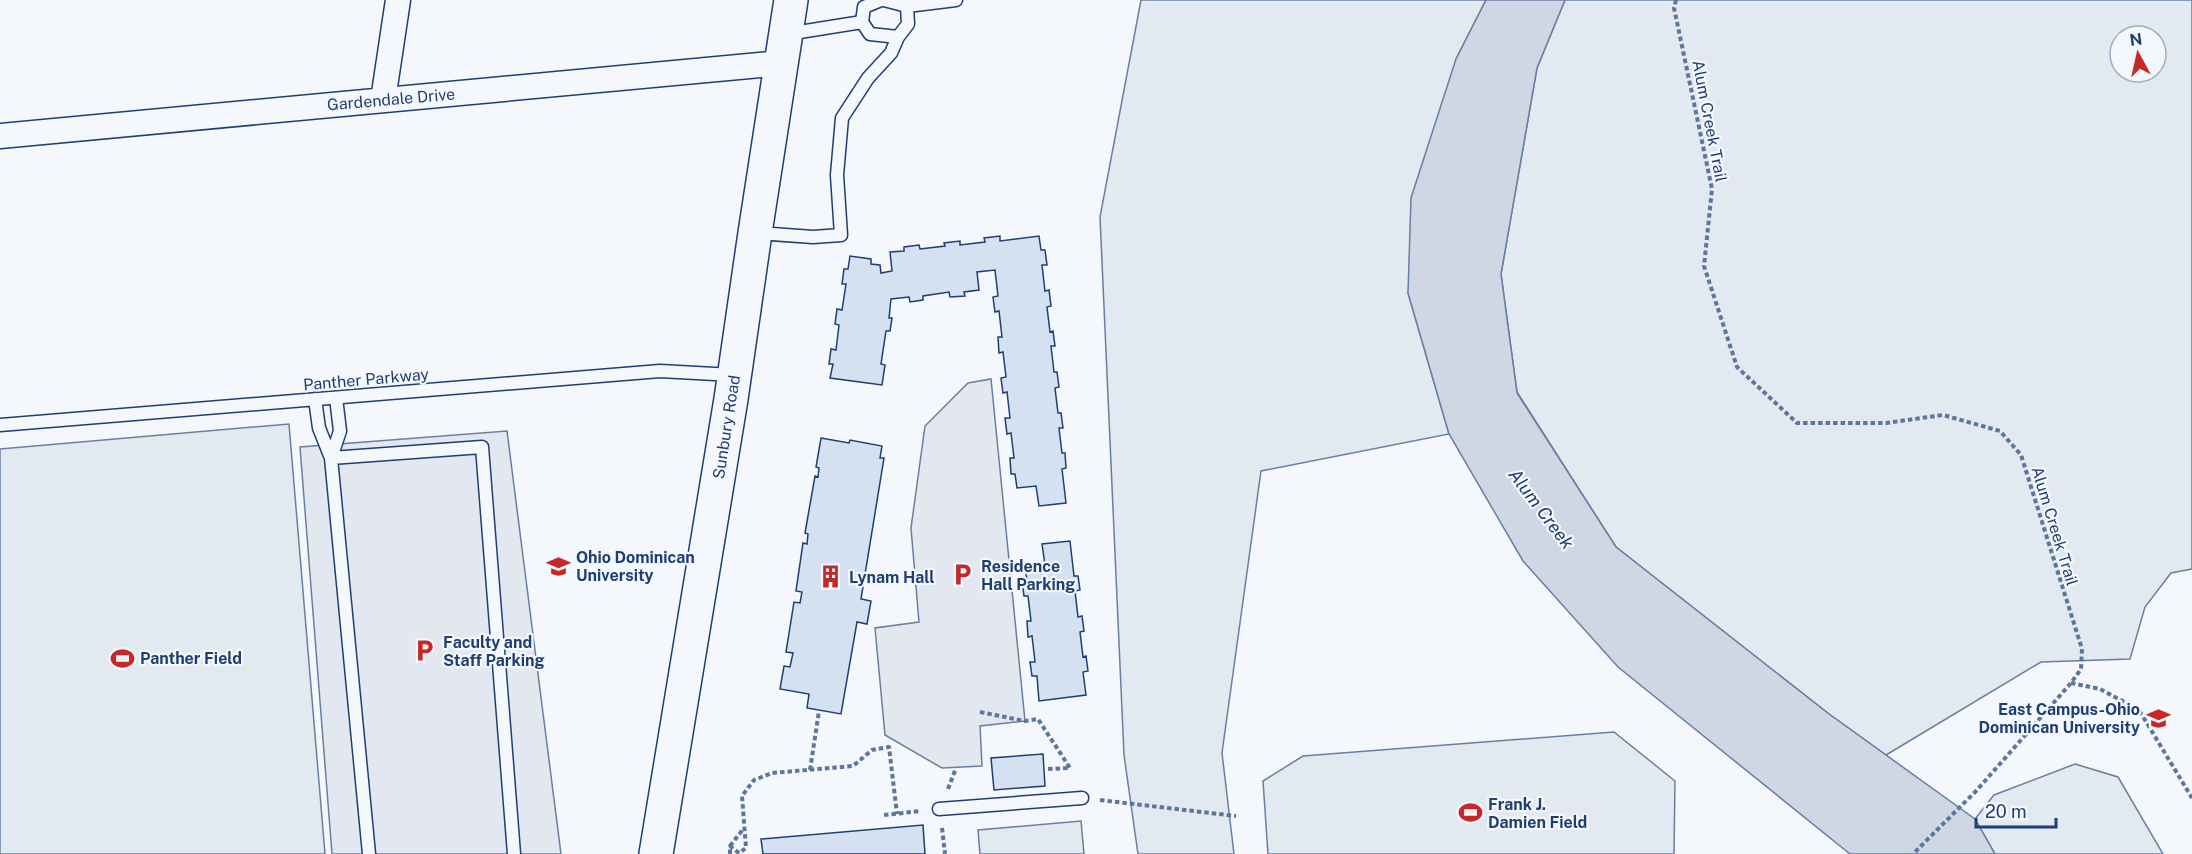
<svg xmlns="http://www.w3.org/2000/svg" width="2192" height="854" font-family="'Public Sans',sans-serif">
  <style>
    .green { fill: #e3e9f0; stroke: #687fa3; stroke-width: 1.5; fill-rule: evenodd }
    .parking { fill: #e3e8f0; stroke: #687fa3; stroke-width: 1.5 }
    .water { fill: #cfd7e4; stroke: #687fa3; stroke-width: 1.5 }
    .building { fill: #d5e0f0; stroke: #1d3f73; stroke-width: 1.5 }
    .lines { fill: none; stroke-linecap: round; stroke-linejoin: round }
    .lane-casing { stroke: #1d3f73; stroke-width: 15 }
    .street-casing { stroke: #1d3f73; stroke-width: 27 }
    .primary-casing { stroke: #1d3f73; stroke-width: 36 }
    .path { stroke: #5e769c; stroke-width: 4; stroke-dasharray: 4.5 3; stroke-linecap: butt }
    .lane { stroke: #f4f7fb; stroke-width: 12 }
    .street { stroke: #f4f7fb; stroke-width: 24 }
    .primary { stroke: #f4f7fb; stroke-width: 33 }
    .labels { text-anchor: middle; stroke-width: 4.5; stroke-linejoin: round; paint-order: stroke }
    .street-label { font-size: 16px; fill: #1d3f73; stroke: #f4f7fb }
    .poi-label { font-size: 16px; font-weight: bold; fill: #1d3f73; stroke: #f4f7fb; text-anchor: start }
    .water-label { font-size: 18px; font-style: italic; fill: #1d3f73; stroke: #f4f7fb }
  </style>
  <rect width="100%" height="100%" fill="#f4f7fb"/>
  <path class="green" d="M1141,0H1486L1456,59L1408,293L1449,434L1261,471L1222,753L1234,854H1138L1124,755L1100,217Z
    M1565,0H2192V569L2171,573L2145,607L2130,659L2041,662L1886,755L1829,714L1616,547L1517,392L1501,274L1537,68ZM2120,36H2156V72H2120Z
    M289,424L325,854H0V449Z
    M1614,732L1675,781L1674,854H1268L1263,781L1303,756Z
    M2075,764L2118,777L2163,854H1995L1975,819L1994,795Z
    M1081,821L1084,854H980L978,830Z"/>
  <path class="parking" d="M991,379L1025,721L980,726L982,766L942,768L885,735L875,628L919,622L911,528L925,426L968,383Z
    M507,431L561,854H332L300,447Z"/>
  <path class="water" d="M1486,0H1565L1537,68L1501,274L1517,393L1616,547L1829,714L1975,819L1995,854H1850L1618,667L1523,561L1449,434L1408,293L1411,198L1456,59Z"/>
  <path class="building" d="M1000,236V241L1039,236L1041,250H1045L1047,265H1042L1045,291L1049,290L1051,306L1047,307L1050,332L1053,331L1055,346H1051L1054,372H1057L1059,387L1055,388L1058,413H1061L1063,428H1059L1062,453H1065L1066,468L1062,469L1066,503L1039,506L1036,486L1017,488L1015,474H1011L1010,458H1014L1011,433L1007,434L1005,418H1010L1007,392L1003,393L1001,378L1006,377L1003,352L999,353L998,337H1002L999,311L995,312L993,297L998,296L995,270L977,272L979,290L964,292L965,296L950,297L949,292L923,296V300L910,302L909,297L891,299L889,318H892L890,331H886L881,364L885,365L882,385L830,378L833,364H829L831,349L836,350L839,325L835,324L837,309L842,310L846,284H842L844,269H848L850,256L871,259V264L880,265L881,273L892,271L890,252L904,251V247L919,245L920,249L945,246L944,243L960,241V245L985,242L984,238Z
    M821,438L849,443L850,440L882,446L880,458H884L861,599L871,601L867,624L857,622L841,714L807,708L809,694L780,689L784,666L790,667L793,653L786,652L794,602L800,603L802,592L796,591L803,543L807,544L808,534L805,533L815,476L818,477L819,468L816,467Z
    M1070,541L1074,576H1078L1080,590L1075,591L1078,617L1082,616L1084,631L1080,632L1083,657L1086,656L1088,671L1083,672L1086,695L1039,701L1037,676H1032L1030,662H1035L1032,636L1028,637L1027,621H1031L1028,596H1024L1022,581H1027L1025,567L1045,565L1042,544Z
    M1043,754L1045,786L994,790L991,758Z
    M923,825L925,854H763L761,839Z"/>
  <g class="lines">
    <defs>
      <path id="lane" d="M884,0L907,6L956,0
        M787,34L862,22L864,7L881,0
        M898,37L908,24L907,6
        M757,233L813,237L841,235L837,175L842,118L868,78L891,53L898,37L870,34L862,22
        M315,399L319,428L331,458L369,854
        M0,425L660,371L733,375
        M331,458L482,447L514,854
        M331,458L340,431L336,398
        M939,809L1082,798"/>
      <path id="street" d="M383,100L398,0
        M0,136L781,63"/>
      <path id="primary" d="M656,854L731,399L755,233L791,0"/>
    </defs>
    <use href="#lane" class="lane-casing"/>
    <use href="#street" class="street-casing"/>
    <use href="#primary" class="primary-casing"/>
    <path class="path" d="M1676,0L1674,8L1712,189L1704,266L1737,367L1797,423H1886L1943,415L2000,431L2021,455L2082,649L2081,669L2071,683L1977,790L1913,854
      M2071,683L2100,689L2139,710L2192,798
      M980,712L1025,721L1038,719L1070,768L1048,769
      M810,770L819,711
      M948,789L956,768
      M1100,800L1236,816
      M884,815L921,811
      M942,828L945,854
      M730,846L744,828
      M730,854V846L739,853L746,848L742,796L754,780L772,773L853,766L872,750L889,747L897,814"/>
    <use href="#lane" class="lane"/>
    <use href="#street" class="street"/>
    <use href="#primary" class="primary"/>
  </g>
  <defs>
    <symbol id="university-bare" viewBox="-9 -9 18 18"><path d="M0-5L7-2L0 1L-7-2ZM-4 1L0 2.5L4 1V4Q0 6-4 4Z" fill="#c62828" stroke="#f4f7fb" stroke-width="2.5" paint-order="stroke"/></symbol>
    <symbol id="parking-bare" viewBox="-9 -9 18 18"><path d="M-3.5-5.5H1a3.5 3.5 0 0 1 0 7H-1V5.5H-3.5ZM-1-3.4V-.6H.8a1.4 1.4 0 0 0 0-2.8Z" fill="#c62828" stroke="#f4f7fb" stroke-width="2.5" paint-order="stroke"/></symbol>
    <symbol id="building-bare" viewBox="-9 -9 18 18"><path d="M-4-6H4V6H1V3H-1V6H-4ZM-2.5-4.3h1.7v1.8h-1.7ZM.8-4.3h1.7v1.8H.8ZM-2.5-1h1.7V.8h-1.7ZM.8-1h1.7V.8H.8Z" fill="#c62828" stroke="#f4f7fb" stroke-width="2.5" paint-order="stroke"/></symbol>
    <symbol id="stadium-bare" viewBox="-9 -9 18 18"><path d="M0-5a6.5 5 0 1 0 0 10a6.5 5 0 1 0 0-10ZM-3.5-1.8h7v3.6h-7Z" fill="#c62828" stroke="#f4f7fb" stroke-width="2.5" paint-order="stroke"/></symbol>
  </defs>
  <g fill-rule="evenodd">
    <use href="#university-bare" x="542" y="550" width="33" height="33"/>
    <use href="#parking-bare" x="946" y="558" width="33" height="33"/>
    <use href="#building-bare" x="814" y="560" width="33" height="33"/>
    <use href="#parking-bare" x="408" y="634" width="33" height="33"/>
    <use href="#stadium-bare" x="106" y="642" width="33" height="33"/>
    <use href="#university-bare" x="2142" y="702" width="33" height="33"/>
    <use href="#stadium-bare" x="1454" y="796" width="33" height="33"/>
  </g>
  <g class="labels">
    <g class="street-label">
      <text transform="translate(391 99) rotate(-5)" y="6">Gardendale Drive</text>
      <text transform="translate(1710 121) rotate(79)" y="6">Alum Creek Trail</text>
      <text transform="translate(366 379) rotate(-5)" y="6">Panther Parkway</text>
      <text transform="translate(726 427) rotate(-81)" y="6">Sunbury Road</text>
      <text transform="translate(2055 526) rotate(73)" y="6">Alum Creek Trail</text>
    </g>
    <g class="poi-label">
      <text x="576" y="563">Ohio Dominican<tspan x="576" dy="18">University</tspan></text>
      <text x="981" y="572">Residence<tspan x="981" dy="18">Hall Parking</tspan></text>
      <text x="849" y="583">Lynam Hall</text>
      <text x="443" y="648">Faculty and<tspan x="443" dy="18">Staff Parking</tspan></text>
      <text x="140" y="664">Panther Field</text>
      <text x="2140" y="715" text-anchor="end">East Campus-Ohio<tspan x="2140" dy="18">Dominican University</tspan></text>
      <text x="1488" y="810">Frank J.<tspan x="1488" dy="18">Damien Field</tspan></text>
    </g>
    <g class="water-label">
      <text transform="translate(1541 509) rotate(53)" y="6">Alum Creek</text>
    </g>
  </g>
  <g transform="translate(2138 54) rotate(352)"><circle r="28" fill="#f4f7fb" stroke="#9eadc5" stroke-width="1.5"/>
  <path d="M0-4.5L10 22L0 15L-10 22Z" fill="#c62828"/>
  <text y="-9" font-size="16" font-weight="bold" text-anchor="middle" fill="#1d3f73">N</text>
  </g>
  <path d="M1976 818v9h80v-9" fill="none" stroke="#1d3f73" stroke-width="3"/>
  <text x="1985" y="818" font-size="18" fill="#1d3f73" stroke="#f4f7fb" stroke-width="4.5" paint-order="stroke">20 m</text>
</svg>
